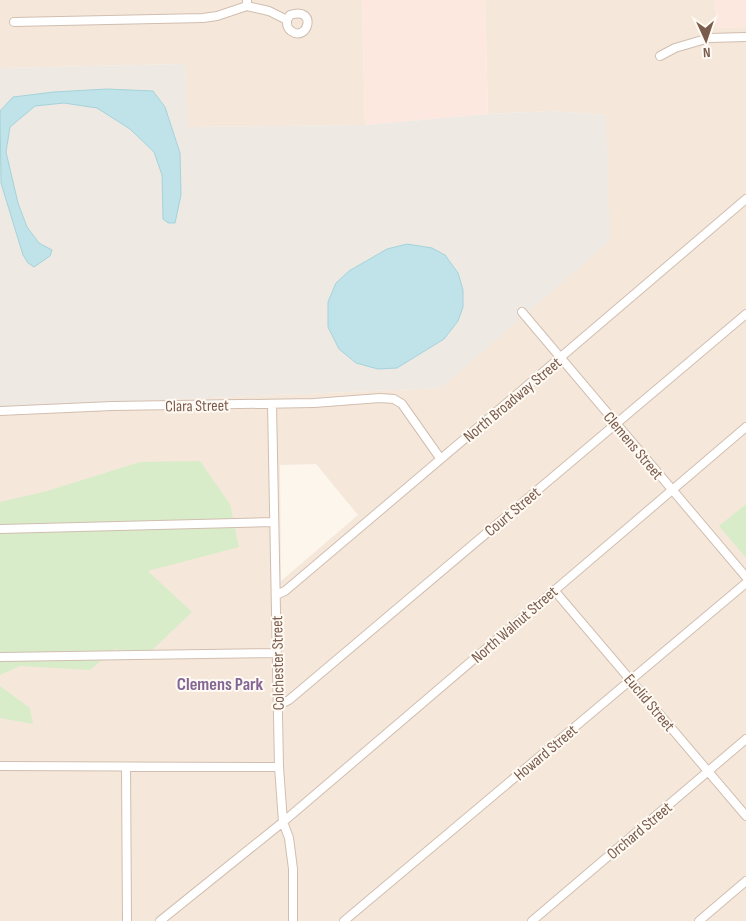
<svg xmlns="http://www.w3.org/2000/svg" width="746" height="921" font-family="'Sofia Sans Condensed',sans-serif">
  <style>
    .residential { fill: #f5e8da; fill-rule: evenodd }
    .commercial { fill: #fde8e0 }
    .industrial { fill: #efe9e4 }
    .green { fill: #d8ecc9 }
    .water { fill: #bfe3e8; stroke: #a5d3da }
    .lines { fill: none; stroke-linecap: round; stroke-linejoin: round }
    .street-casing { stroke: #d1beb0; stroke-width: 10 }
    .street { stroke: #fff; stroke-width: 8 }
    .labels { text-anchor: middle; stroke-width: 4; stroke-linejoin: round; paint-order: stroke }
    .street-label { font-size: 16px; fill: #7a5c4d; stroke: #fffaf3 }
    .neighbourhood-label { font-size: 18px; font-weight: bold; fill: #846695; stroke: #fffaf3 }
  </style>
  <rect width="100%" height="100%" fill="#fdf6ec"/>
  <path class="residential" d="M0,0H362L365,125L187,127L185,64L0,68Z
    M485,0H715L717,28L746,27V921H0V407L441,388L606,115L551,111L488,114ZM316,464L358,515L281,581L280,465Z"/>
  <path class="commercial" d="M362,0H485L488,114L365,125Z
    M715,0H746V27L716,28Z"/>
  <path class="industrial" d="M185,64L188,127L365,125L488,114L551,111L606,115L610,241L441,388L0,407V68Z"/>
  <path class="green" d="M200,461L230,504L239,547L148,571L192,612L147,655L115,649L90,670L20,666L0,675V502L47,491L140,462Z
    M746,504V558L719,526Z
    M0,686L30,708L33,724L0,718Z"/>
  <path class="water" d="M107,89L153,91L165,107L180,153L181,195L175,223H168L163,219L162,175L154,152L130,129L97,108L64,103L35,106L10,127L6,152L18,203L27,227L39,243L52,250L50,256L34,267L28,263L23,255L1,183L0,111L13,97L54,92Z
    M407,244L432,248L445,255L458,273L463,290V307L458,321L444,339L397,368L378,369L356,363L339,349L328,327V302L336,283L349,271L387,249Z"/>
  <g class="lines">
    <defs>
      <path id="street" d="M247,6L269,11L287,20L290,15C318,6 308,43 291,31C287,28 287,25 287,20
        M14,22L203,18L217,16L247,6V0
        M660,56L675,48L709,38L746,37
        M522,312L746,577
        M272,404L279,767L283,822L289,838L293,869V921
        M0,411L112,406L314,403L380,398L394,399L402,404L440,458
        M0,529L273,522
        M554,590L746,816
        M276,595L285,591C439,460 593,331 746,199
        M0,657L276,653
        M277,706L289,700L746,314
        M0,766L279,767
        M126,767L127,921
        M160,921L283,822L746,427
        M344,921L746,583
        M532,921L746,739
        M699,921L746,881"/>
    </defs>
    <use href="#street" class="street-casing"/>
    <use href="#street" class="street"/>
  </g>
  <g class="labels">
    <g class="street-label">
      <text transform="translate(512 399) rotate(-40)" y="6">North Broadway Street</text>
      <text transform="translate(197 405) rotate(-1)" y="6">Clara Street</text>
      <text transform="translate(634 445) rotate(50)" y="6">Clemens Street</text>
      <text transform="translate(512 511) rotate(-40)" y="6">Court Street</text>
      <text transform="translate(514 624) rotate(-41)" y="6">North Walnut Street</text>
      <text transform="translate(277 663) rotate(-91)" y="6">Colchester Street</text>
      <text transform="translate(650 702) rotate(50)" y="6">Euclid Street</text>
      <text transform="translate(545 752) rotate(-40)" y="6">Howard Street</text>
      <text transform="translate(639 830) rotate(-40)" y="6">Orchard Street</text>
    </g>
    <g class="neighbourhood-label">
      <text x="220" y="690">Clemens Park</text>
    </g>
  </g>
  <g transform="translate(706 40) rotate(177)" stroke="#fffaf3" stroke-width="4" paint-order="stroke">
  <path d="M0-4L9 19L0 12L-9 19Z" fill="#7a5c4d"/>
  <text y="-8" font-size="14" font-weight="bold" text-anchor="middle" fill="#7a5c4d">N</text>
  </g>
</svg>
